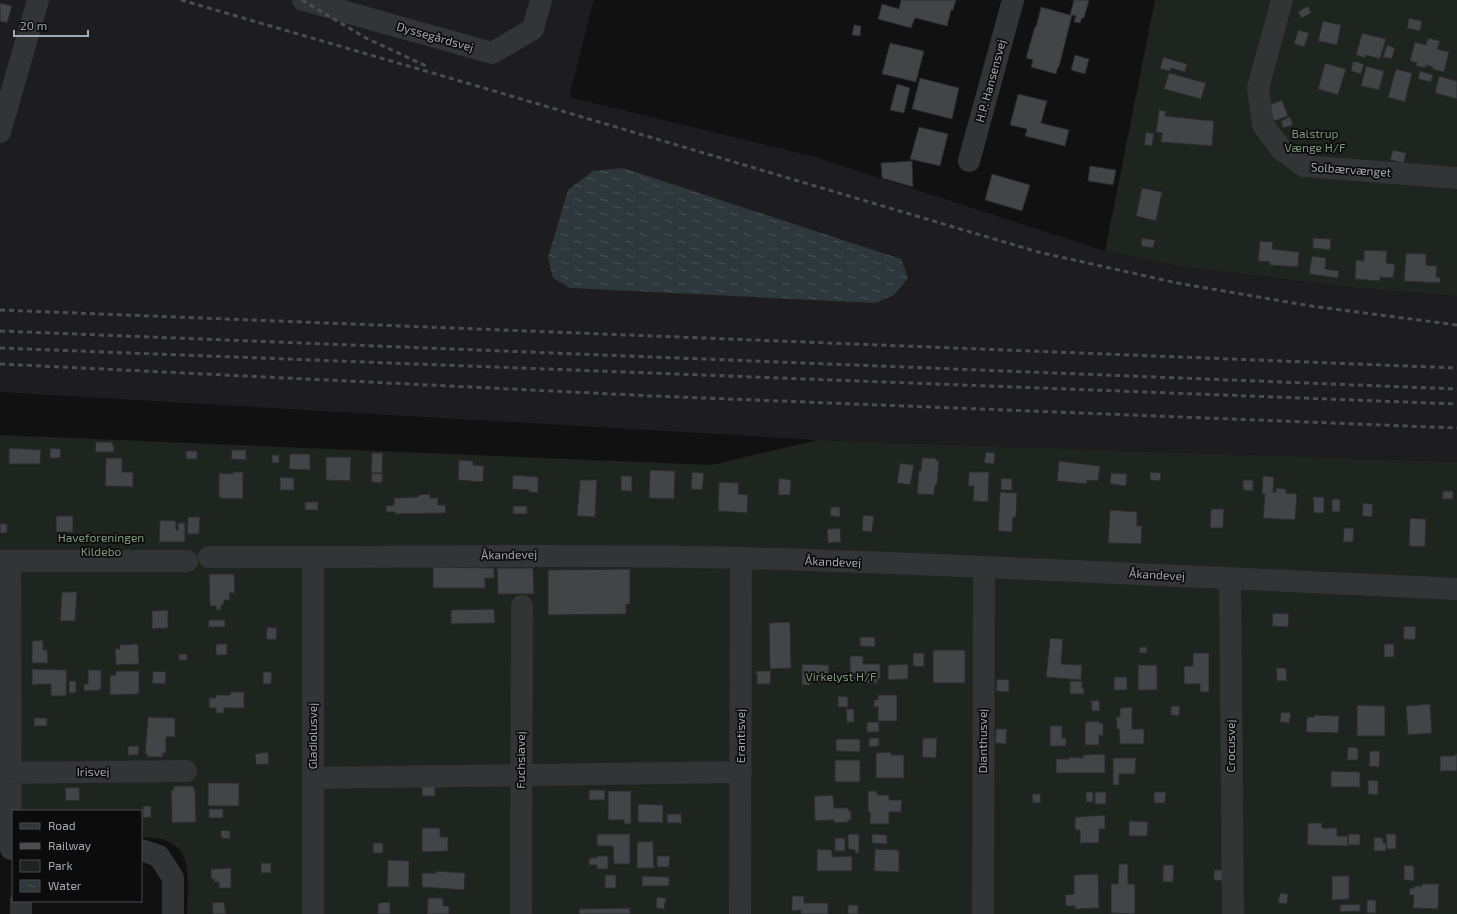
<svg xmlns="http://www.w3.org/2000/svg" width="1457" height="914" font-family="'Exo 2',sans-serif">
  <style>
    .built { fill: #1d1d1f }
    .green { fill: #1e241e }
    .water { fill: url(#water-ripples) }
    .building { fill: #434447; stroke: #2b2b2e }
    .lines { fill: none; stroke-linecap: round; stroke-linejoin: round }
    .minor { stroke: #323436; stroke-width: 22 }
    .rail { stroke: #4b4e51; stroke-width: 3; stroke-dasharray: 5 4; stroke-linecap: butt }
    .labels { text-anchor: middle; stroke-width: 3.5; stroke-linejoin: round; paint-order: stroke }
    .street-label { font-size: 12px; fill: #a4aab1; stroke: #0c0c0d }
    .park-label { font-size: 12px; fill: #809a7d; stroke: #0c0c0d }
  </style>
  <defs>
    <pattern id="water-ripples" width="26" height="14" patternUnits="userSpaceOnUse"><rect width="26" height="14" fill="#2e373b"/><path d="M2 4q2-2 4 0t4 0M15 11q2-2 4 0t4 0" fill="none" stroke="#495155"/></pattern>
  </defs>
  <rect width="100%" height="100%" fill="#111112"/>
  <path class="built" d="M0,0H594L569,97L815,157L1105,251L1182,267L1375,290L1457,296V462L818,440L0,392Z"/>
  <path class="green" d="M1155,0H1457V296L1375,290L1182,267L1105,251Z
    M0,435L711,465L818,440L1457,462V914H187C188,873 196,837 141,837V811H13L0,830Z"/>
  <path class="water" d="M623,168L901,259L908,278L894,295L875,303L570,288L553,278L548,257L568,190L593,171Z"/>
  <path class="building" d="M901,0H956L953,10H951L947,26L915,18L911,28L878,19L882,4L899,9Z
    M1072,0H1089L1084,18H1082L1080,23L1074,22L1076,16L1072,15L1059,67H1058L1056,74L1031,67L1033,60L1026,58L1035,26L1036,27L1041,7L1070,15L1074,0Z
    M0,3L12,6L7,23L0,21Z
    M1308,6L1311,13L1302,18L1298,12Z
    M1409,18L1422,21L1420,31L1407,28Z
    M1323,21L1341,25L1337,45L1318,41Z
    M854,25L861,26L860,36L852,35Z
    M1298,30L1309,33L1304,47L1294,44Z
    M1362,33L1386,39L1380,59L1366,55L1365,58L1356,55Z
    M1428,38L1440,41L1437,49L1449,52L1444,72L1432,69L1433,67L1426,65V68L1416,66L1417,63L1410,61L1415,42L1426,45Z
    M890,43L924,51L916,82L882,74Z
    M1387,45L1395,48L1392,59L1383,57Z
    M1075,55L1089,59L1085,74L1071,70Z
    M1163,57L1187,64L1185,72L1171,68L1170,71L1160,69Z
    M1353,61L1364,64L1361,74L1351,71Z
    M1325,63L1346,69L1338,95L1318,89Z
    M1366,66L1384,71L1379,90L1361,86Z
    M1396,69L1412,73L1405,102L1388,97Z
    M1420,71L1433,75L1431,82L1418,79Z
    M1169,73L1206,83L1201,99L1164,89Z
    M1439,76L1457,81V99L1435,93Z
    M920,78L959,88L952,119L912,109Z
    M897,84L910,88L904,113L890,110Z
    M1018,94L1047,101L1041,123L1069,130L1065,146L1025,136L1027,129L1010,125Z
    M1282,100L1288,116L1274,121L1268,105Z
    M1159,110L1166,111L1165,116L1214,121L1212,146L1161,142L1162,133L1156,132Z
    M1290,117L1293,125L1283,128L1281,121Z
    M919,127L948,134L940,166L910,159Z
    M1146,132L1154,134L1152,146L1144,145Z
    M1393,150L1406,153L1404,163L1390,160Z
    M912,161L913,187L882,178L881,163Z
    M1090,166L1116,170L1113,185L1088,181Z
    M992,174L1030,185L1022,211L985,200Z
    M1142,188L1162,192L1156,221L1136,216Z
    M1142,238L1155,240L1153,248L1141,246Z
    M1313,238L1331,239L1330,250L1313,248Z
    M1260,241L1273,242L1272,249L1299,252L1298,267L1270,265V262L1258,261Z
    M1364,250L1387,251L1386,263L1395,264L1393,278L1380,277V281L1355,279L1356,260L1364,261Z
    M1406,253L1426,254V265L1437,266L1436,277H1440V283L1404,281Z
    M1312,256L1326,258L1325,269L1339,271L1338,278L1309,274Z
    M96,442H112V445H114V452H95Z
    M9,448L41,450L40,464H9Z
    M50,448L61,449L60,458H50Z
    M232,450H246V460L231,459Z
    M186,451H197V459H186Z
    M986,452L995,453L994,464L984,463Z
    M372,453H383L382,473H371Z
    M290,454H310V470L289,469Z
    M272,455H279V463H272Z
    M326,457H351L350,481L326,480Z
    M106,458H122V472H133V487L105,486Z
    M922,458H935L936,460L939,461L937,485H935L934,495L917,494L919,470L921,471Z
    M459,460L473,461V465L484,466L483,482L458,480Z
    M1059,461L1100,466L1098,481L1087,480V484L1057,481Z
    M900,463L914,465L910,485L897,483Z
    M650,470L675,471L674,499L649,498Z
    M233,472H243V499L219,498V473L233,474Z
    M692,472L704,473L702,490L691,489Z
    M969,472H989L988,502L973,501L974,486H968Z
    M1150,472L1161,473L1160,481L1150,480Z
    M372,473L383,474L382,483L371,482Z
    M1111,473L1127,474L1126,486L1110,484Z
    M513,475L538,477V493L529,492V490L512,489Z
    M621,476H632V491H621Z
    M1263,476L1274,477L1273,492H1276V488L1286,489V493L1297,494L1295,520L1263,518L1265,494H1262Z
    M280,477L294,478V490H280Z
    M779,478L791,480L790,495H778Z
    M1001,478L1012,479V490H1001Z
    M580,480H597L595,517L577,516Z
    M1243,480H1253V491L1243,490Z
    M719,482L739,483L738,494L748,495L747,513L718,511Z
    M1443,491H1453V499H1442Z
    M1000,492L1017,493L1016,517H1013L1012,532L998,531Z
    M430,494V498H438V505H445L446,513L395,514V512H386V506L394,505V498L418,497V495Z
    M1313,497H1324V513H1314Z
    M1332,499H1340V512H1332Z
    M305,502H318V510H305Z
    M1363,503L1373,504L1372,517L1362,516Z
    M513,506H527V514H513Z
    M831,507H840V517L830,516Z
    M1211,509H1224L1223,528H1210Z
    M1110,510L1137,512V526H1142L1141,544L1108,543Z
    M863,515L874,516L872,532L862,531Z
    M56,516H73V532H56Z
    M188,517H200L199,534H187Z
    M1410,518L1426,519L1425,547L1409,546Z
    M160,520L176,521V530H178V523H185V542H159Z
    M0,524H7V533H0Z
    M840,528L841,542L828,543L827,529Z
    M1344,528H1354L1353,542H1343Z
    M433,567L494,568V578H485V588H433Z
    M497,568H533L534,594H498Z
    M630,569V604H626V614L548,615V570Z
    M209,574H234L235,593H229L230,600H224V605H221V610H216V606H210Z
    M62,592H77L75,621H60Z
    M494,609L495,623L451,624V610Z
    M168,610V628L152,629V611Z
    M1273,613L1289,614L1288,627L1272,626Z
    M209,620H225V627H208Z
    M790,622L791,668L770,669L769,623Z
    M1404,626L1416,627L1415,640L1403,639Z
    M267,627L277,628L276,640L266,639Z
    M860,637H875V647L860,646Z
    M1050,638L1063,639L1061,664L1082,665L1081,680L1046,677Z
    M43,640V650H47L48,663H32V641Z
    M138,644L139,664L116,665L115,649H120L119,645Z
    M216,644H227V655H216Z
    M1384,644H1394V657H1384Z
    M1140,647H1147V653H1139Z
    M933,650H965V683H933Z
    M913,653H924V667L913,666Z
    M1193,653H1209V692H1200V684H1184V666H1193Z
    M179,654H187V660H179Z
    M850,656H863V664H880V679H877V683H863V680H850Z
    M802,664L829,665L828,683L810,682V685H802Z
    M908,664V679L888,680V665Z
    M1138,665H1157V690H1138Z
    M1276,668H1286L1287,681H1277Z
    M32,669L67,670L66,696H51V684L32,685Z
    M88,670H101V690L84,691V684H88Z
    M116,671H139V694L110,695V676L116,675Z
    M153,671L166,672L165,684L152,683Z
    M756,671H771L770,684H757V674H756Z
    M263,672H272L271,684H263Z
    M1114,677H1127V690H1114Z
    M997,679L1009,680V692L996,691Z
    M69,681H76V693H69Z
    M1070,681H1082V688L1084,689V694H1070Z
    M231,692H244V708H224V713H216V708H209V698H216V695H230Z
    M878,695H897V721H878V707H874V700H878Z
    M838,696L848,697V707H838Z
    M1099,700L1100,711H1092L1091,701Z
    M1430,704L1432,733L1408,735L1406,706Z
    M1357,705L1385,706V736H1357Z
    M1171,706H1180L1179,716L1171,715Z
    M1132,707V729H1144V744H1120L1119,729H1117L1116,717H1120V708Z
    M846,709H854V722H847Z
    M1281,712L1291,713L1289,723L1280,722Z
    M1314,715L1339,716L1338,733L1306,732L1307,717H1314Z
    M148,717L175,718V737H166V753H163V757H147V754H145Z
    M34,718H47V726H34Z
    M1099,721V723H1103V736L1099,735V745H1085V722Z
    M867,722H879V732H867Z
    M1050,726H1062V738H1066V746H1050Z
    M996,729H1007L1006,744L995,743Z
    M869,738H879V746L869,747Z
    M923,738H937L936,758L922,757Z
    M836,739H860V752L836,751Z
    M128,746H139L138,755H128Z
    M1348,747L1358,748V760H1347Z
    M1370,751H1380L1379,767L1369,766Z
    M268,752L269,764L256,765L255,754Z
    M891,752V755H904V778H876V753Z
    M1105,754V773H1056V759H1069V757L1083,758V755Z
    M1455,754H1457V771H1440V756H1455Z
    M1113,758H1136L1135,774H1119V785H1113Z
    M835,760H860V782H835Z
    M1331,771L1360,772V787H1331Z
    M1368,780L1378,781V795L1368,794Z
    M208,783H239V806H208Z
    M174,786H193L194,789H195L196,822L172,823L171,790H174Z
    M422,786H435V796H422Z
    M79,787L80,800L66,801L65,788Z
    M589,790H605V800H589Z
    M608,791H631V824H624V820H608Z
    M868,791H877V795H889V800H902L901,812H889V824H870V811L868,812Z
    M1086,792H1093V802H1086Z
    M1095,792H1106V804H1095Z
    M1154,792H1166L1165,803H1154Z
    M1032,794H1040L1041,803H1033Z
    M833,795L834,808H848V811H851V820H848V822L834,823V820L815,821L814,796Z
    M638,804L663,805V823L638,822Z
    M143,806H151V817L143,818Z
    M209,809H223V818H209Z
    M667,814H681L682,823H667Z
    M1105,815V829H1099V843H1080V830H1075V817Z
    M1129,821L1148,822L1147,836H1129Z
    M1308,823H1322V828H1337V836H1348V846L1307,845Z
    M422,828H440V837H448V851L422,852Z
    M221,830L230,831V839L221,838Z
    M597,834H630V864H614L613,847H612V846H597Z
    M848,834H859V853H855V850L848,849Z
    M872,834L887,835V844L872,843Z
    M1348,834H1360V845H1348Z
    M1386,834H1396V849H1387Z
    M1374,837L1383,838V843H1386V851H1374Z
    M835,838H845V851H835Z
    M653,841L654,868H637V842Z
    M373,843H383V853H373Z
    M817,849L832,850V857L852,856V871H817Z
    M875,849L899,850V872L874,871Z
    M597,856H608V869H597V865H589V858H597Z
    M657,856H670L669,867H657Z
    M388,860L409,861V887H387Z
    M261,863H271V873H261Z
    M1119,864H1128V884H1135V914L1111,913V884H1118Z
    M1163,865H1174L1173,882H1163Z
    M1404,865L1414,866V881L1404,880Z
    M231,868V888H219V882H214V879H211V869Z
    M1214,870H1223L1222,881L1214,880Z
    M436,871L465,873L464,890L422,887V873H436Z
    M1098,874L1099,908L1075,909V906H1066L1065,895L1074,894V875Z
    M605,875H616V888H605Z
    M642,876L669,877V886H642Z
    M1332,876H1349V899L1332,900Z
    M1422,884H1439L1438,909L1413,908L1414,895H1409L1410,888H1414V886H1422Z
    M1280,893L1288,894L1287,904L1278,903Z
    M792,896H804V903H828V914H801V910L792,911Z
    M657,897L666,898L664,909L656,908Z
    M428,898H443V906H449V914H427Z
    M1367,900H1376V913H1367Z
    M224,902L226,914H211H213L212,903Z
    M390,902V914H378V903Z
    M1360,904V911L1340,912V905Z
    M848,905H858V914H848Z
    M630,908V914H579V909Z"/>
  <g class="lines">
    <path class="minor" d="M303,0L492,53L533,29L541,0
      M1282,0L1258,88L1263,125L1282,150L1304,166L1457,178
      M0,132L38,0
      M969,161L1013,0
      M209,557C387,558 564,553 742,558C981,565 1219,578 1457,589
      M313,557V914
      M0,561H187
      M10,561L11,849
      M1230,579L1233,914
      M0,773L186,771
      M313,778L741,772
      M141,850L159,856L173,878V914
      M21,901V914
      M521,914L522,606
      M740,914L741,558
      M983,914L984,567"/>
    <path class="rail" d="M181,0L491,90L1038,252L1177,283L1311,306L1457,325
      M302,0L366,38L426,66
      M0,310L1457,368
      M0,331L1457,389
      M0,348L1457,404
      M0,364L654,396L1457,428"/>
  </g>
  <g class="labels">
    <g class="street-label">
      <text transform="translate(435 37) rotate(16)" y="4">Dyssegårdsvej</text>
      <text transform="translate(991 81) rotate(-75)" y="4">H.P. Hansensvej</text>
      <text transform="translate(1351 170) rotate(4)" y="4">Solbærvænget</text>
      <text transform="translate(509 555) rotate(-1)" y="4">Åkandevej</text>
      <text transform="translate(833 562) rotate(2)" y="4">Åkandevej</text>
      <text transform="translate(1157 575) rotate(3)" y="4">Åkandevej</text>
      <text transform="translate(313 736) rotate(-90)" y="4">Gladiolusvej</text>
      <text transform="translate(741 736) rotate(-90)" y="4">Erantisvej</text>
      <text transform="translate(983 741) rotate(-90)" y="4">Dianthusvej</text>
      <text transform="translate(1231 746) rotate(-90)" y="4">Crocusvej</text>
      <text transform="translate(521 760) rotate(-90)" y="4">Fuchsiavej</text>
      <text transform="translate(93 772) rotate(-1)" y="4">Irisvej</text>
    </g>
    <g class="park-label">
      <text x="1315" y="138">Balstrup<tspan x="1315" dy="14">Vænge H/F</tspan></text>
      <text x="101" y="542">Haveforeningen<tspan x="101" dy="14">Kildebo</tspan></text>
      <text x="841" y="681">Virkelyst H/F</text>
    </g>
  </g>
  <rect x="12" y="810" width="130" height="92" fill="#0c0c0d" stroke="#494b4f"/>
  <rect x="20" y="823" width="20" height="6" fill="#323436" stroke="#494b4f"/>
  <text x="48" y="830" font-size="12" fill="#a4aab1">Road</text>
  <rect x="20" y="843" width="20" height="6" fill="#4b4e51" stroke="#494b4f"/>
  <text x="48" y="850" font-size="12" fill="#a4aab1">Railway</text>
  <rect x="20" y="860" width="20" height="12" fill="#1e241e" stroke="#494b4f"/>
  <text x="48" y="870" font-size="12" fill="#a4aab1">Park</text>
  <rect x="20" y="880" width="20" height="12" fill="url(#water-ripples)" stroke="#494b4f"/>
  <text x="48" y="890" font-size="12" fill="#a4aab1">Water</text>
  <path d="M14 30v6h74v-6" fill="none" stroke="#a4aab1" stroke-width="2"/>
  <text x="20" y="30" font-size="12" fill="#a4aab1" stroke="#0c0c0d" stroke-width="3" paint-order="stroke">20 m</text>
</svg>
